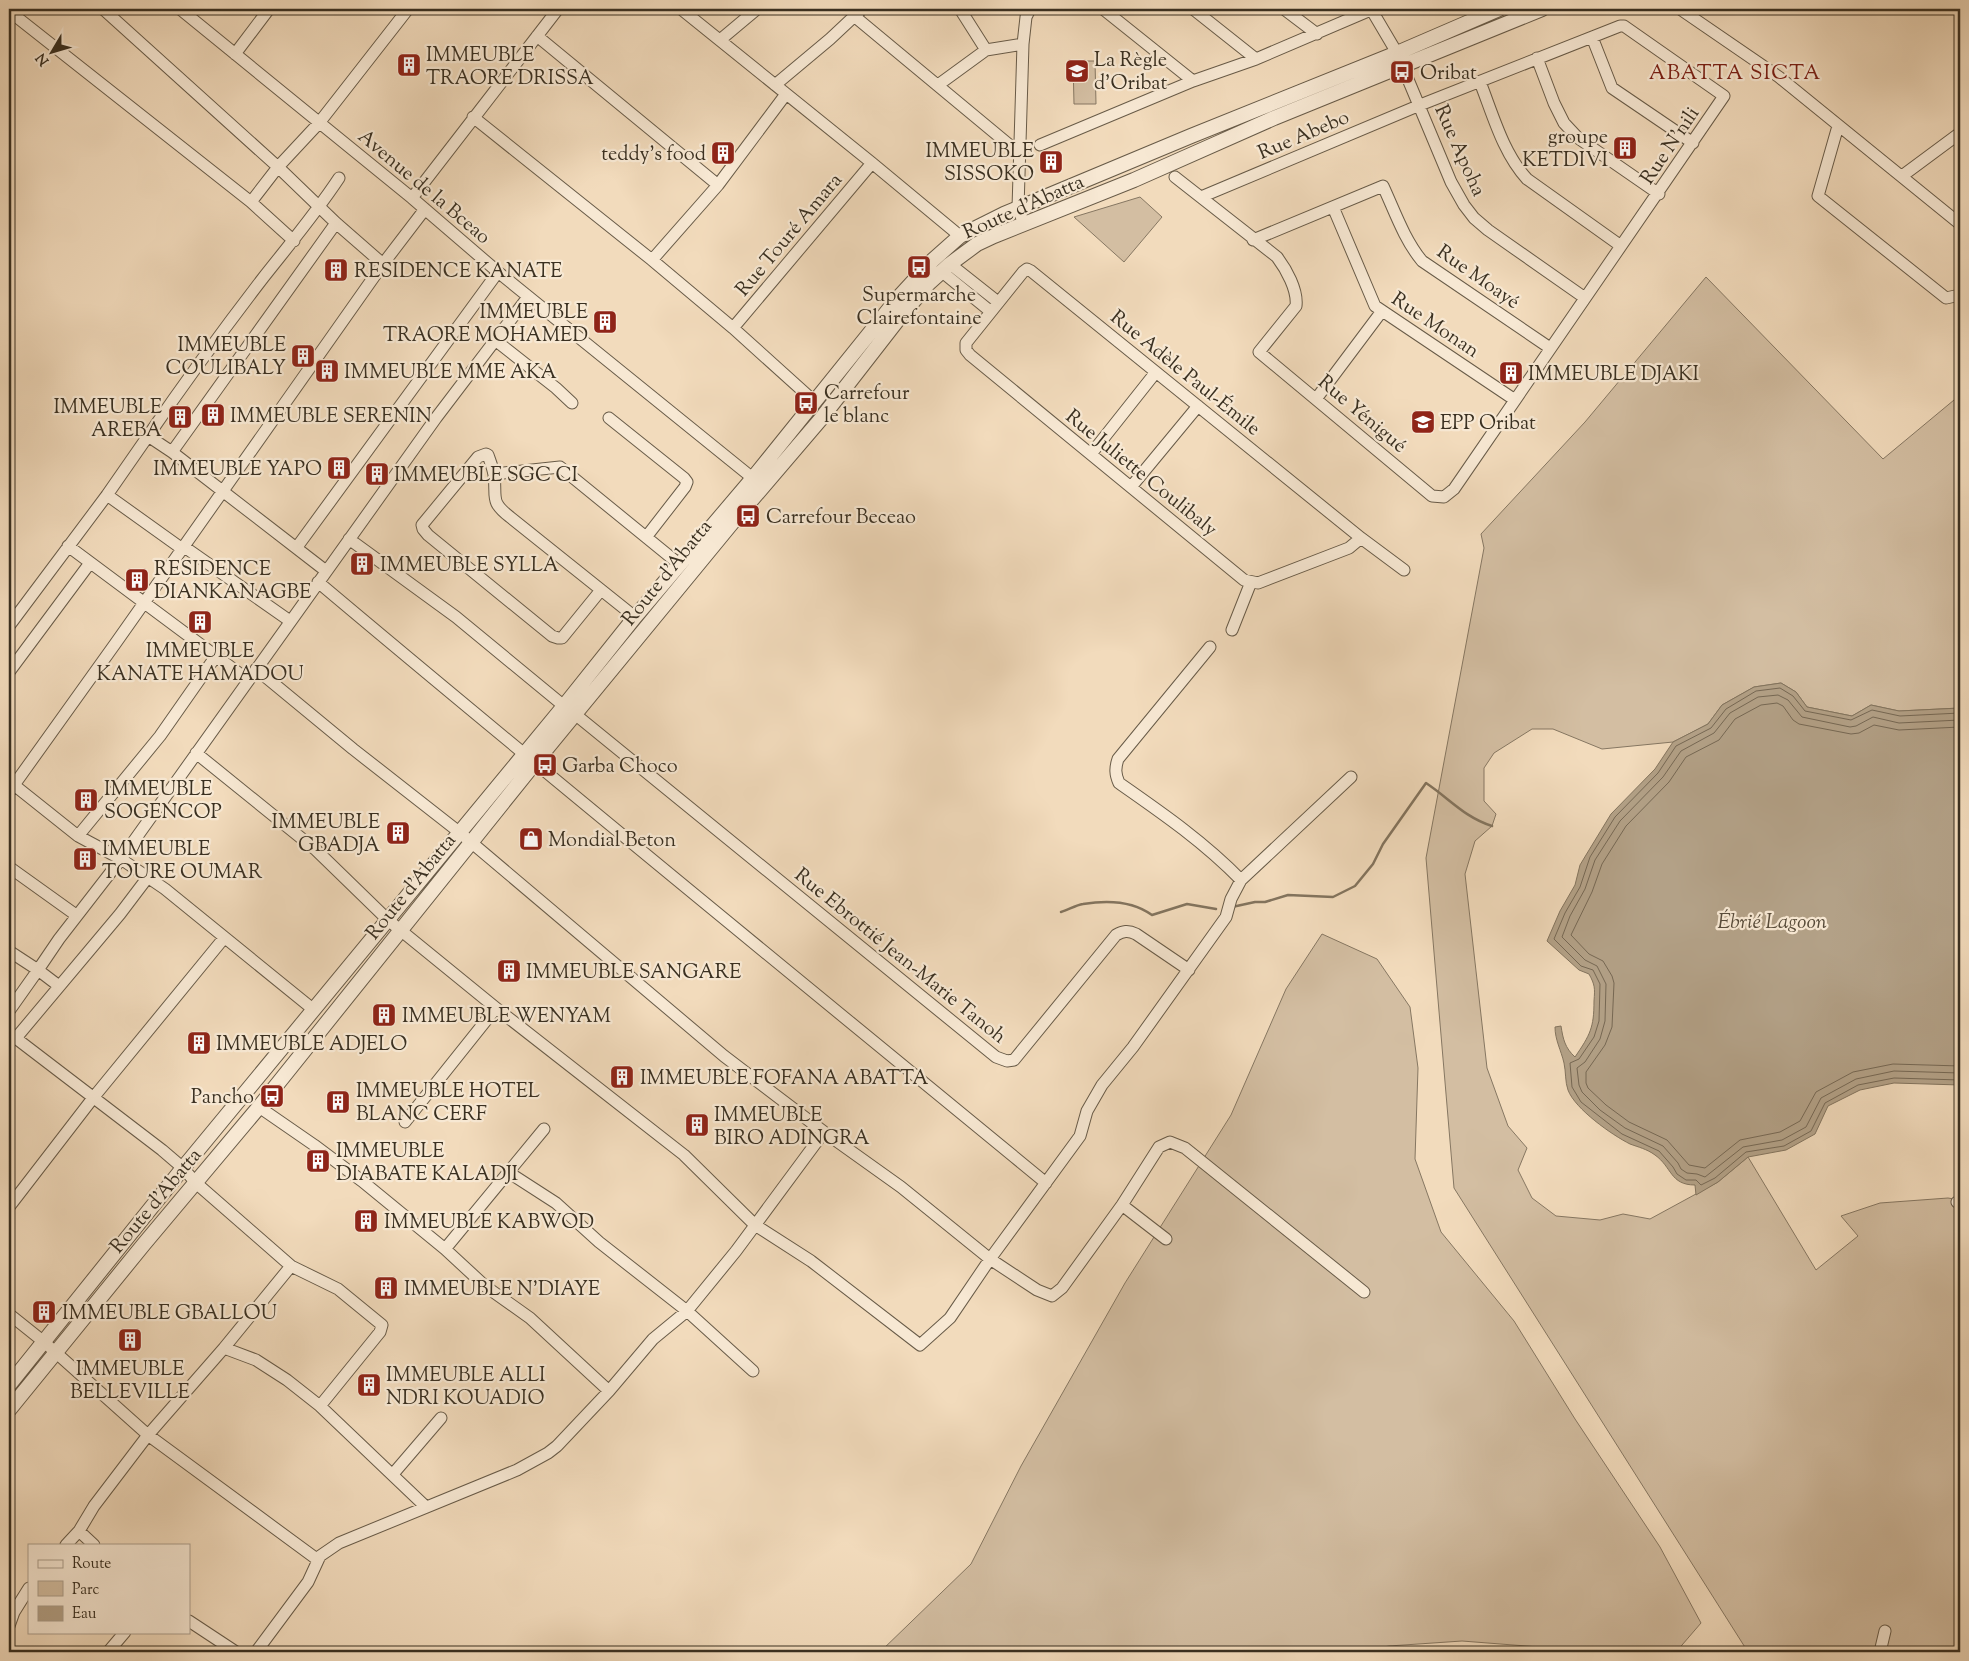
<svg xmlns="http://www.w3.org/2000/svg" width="1969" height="1661" font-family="'Sorts Mill Goudy',serif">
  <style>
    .green { fill: #d3bea2; stroke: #867762 }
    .water { fill: #b3a187; stroke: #83745e }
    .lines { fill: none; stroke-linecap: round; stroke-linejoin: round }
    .shore { stroke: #766854; stroke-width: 1 }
    .stream { stroke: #83745e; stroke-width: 2.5 }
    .minor-casing { stroke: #685b48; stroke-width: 13 }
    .tertiary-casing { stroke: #685b48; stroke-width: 16 }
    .minor { stroke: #f7e8d3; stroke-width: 11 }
    .tertiary { stroke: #f7e8d3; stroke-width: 14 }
    .labels { text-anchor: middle; stroke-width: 4.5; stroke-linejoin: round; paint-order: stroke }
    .poi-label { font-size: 20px; fill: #3a3021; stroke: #f7e8d3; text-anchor: start }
    .street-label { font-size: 20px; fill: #3a3021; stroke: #f7e8d3 }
    .neighbourhood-label { font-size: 21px; letter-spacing: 1px; fill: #7a1f14; stroke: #f7e8d3 }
    .water-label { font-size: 21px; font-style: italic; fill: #584c3a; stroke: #f7e8d3 }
  </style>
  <rect width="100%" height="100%" fill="#f2dbbc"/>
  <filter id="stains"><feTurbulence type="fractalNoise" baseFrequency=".004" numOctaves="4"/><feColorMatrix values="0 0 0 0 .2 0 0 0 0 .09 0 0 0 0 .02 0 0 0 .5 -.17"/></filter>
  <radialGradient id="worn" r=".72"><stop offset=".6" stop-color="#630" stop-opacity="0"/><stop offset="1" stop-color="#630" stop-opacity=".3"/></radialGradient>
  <path class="green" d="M1073,61H1095L1096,104H1074Z
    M1140,197L1162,217L1124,262L1074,217Z
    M1706,277L1883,459L1960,395V708L1899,711L1871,705L1852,716L1807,707L1796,692L1781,683L1754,687L1722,705L1708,724L1673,742L1602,749L1553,729H1532L1494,753L1484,768V801L1496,814L1492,826L1475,841L1465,874L1487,1068L1508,1126L1527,1148L1518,1170L1532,1198L1556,1216L1600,1220L1623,1214L1650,1219L1718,1182L1748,1157L1816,1270L1858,1236L1841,1216L1880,1203L1948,1198L1960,1200V1652H1748L1454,1188L1426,858L1484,548L1481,534L1585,422Z
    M1322,934L1377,959L1410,1007L1418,1068L1415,1159L1441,1232L1514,1321L1575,1419L1660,1547L1701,1623L1676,1652H1603L1462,1641L1389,1646L1355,1652H880L971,1564L1021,1466L1125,1283L1231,1115L1286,989Z"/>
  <path class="water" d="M1781,683L1796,692L1807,707L1852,716L1871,705L1899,711L1960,708V1085L1894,1083L1860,1090L1828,1106L1815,1134L1786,1150L1748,1157L1718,1182L1696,1195L1695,1185C1670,1185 1672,1167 1655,1155C1647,1149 1638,1147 1630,1144C1612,1135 1575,1109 1568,1090C1565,1082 1566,1072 1564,1063C1561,1050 1555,1040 1555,1027L1561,1026C1563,1039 1565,1048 1575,1057C1590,1035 1594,1028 1594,1001C1595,988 1595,985 1589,974L1579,970L1547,941L1560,911L1575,885L1580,865L1586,855L1611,814L1655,769L1673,742L1708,724L1722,705L1754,687Z"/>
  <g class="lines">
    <path class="shore" d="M1960,713L1900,716L1872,710L1851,720L1805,711L1793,696L1780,688L1756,691L1726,709L1711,728L1676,746L1658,773L1615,817L1590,857L1580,887L1565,913L1554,939L1581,966L1593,970L1600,984L1599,1021L1594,1037L1579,1059L1570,1063L1572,1087L1581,1102L1622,1134L1659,1151L1673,1167L1677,1174L1686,1180H1696L1701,1185L1715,1178L1746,1152L1784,1146L1811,1131L1825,1103L1858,1085L1894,1078L1960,1080
      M1960,720L1899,723L1873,717L1856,726L1850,727L1802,717L1788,700L1778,695L1758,697L1730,713L1714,733L1681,751L1663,777L1620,821L1595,860L1585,889L1570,916L1562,937L1585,960L1597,966L1606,984L1605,1021L1600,1039L1585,1062L1577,1068L1579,1085L1582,1092L1600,1110L1625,1128L1663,1146L1678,1163L1681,1169L1687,1173L1697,1174L1705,1177L1743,1147L1782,1140L1806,1127L1821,1098L1856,1079L1894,1071L1960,1073
      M1960,727L1899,730L1874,725L1859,733L1851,734L1799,724L1793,720L1783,706L1777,703L1761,705L1735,719L1719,740L1686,757L1669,782L1626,826L1602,864L1592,892L1571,935L1589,954L1603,961L1612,976L1614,983L1612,1027L1605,1045L1586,1072V1083L1588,1088L1606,1105L1629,1122L1667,1140L1689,1165L1705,1168L1740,1140L1780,1132L1800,1121L1816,1092L1853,1072L1893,1064L1960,1066"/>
    <path class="stream" d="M1232,907L1255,902H1265L1288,895L1333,897L1355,886L1373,864L1383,844L1426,783C1450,799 1464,817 1492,826
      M1061,912C1068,910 1076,905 1083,904C1107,900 1133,901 1152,915L1187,904L1216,909"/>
    <defs>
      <path id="minor" d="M103,9L278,167L336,223L383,264
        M180,9L412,198L498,272L760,484
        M681,9L872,163L960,236
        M960,9L986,50
        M1103,9L1193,81
        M1193,9L1256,59
        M1284,9L1317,34
        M1371,9L1397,53L1451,182L1464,205L1474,218L1488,230L1585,298
        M1680,9L1779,77L1960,224
        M9,11L251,202L278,167L319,123L408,9
        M854,16L1019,153
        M537,36L718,185
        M1592,37L1612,88L1693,143
        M720,40L757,9
        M235,54L269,9
        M1537,58L1554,103L1564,123L1578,138L1659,194
        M1480,82C1493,115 1503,153 1527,179L1621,246
        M775,85L830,39L862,9
        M938,85L986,50L1023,44
        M473,117L652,260L733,328L815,402
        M1838,126L1818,196L1946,298L1960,295
        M1040,145L1193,81L1256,59L1373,9
        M1902,176L1960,133
        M1175,177L1277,257C1286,269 1298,290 1296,306L1259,352L1432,496L1444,497L1454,489L1476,457L1724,96L1624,26H1620L1420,105L1201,197
        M412,198L558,9
        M251,202L294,241
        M1333,207L1375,306L1515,400
        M1024,224L1018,208L1023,44L1026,17L1030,9
        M1253,240L1383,186C1395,212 1404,239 1422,261L1550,348
        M652,260L718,185L786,94
        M950,264L998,302
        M941,271L990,311
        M733,328L872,163
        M495,340L556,388L572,403
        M1316,399L1382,311
        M609,418L684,478L687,482L685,487L647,536
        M148,436C185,382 223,330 263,278C289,245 316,213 339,178
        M1091,454L1156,372
        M494,474L560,467L679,564
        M1131,487L1198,406
        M107,495L181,548
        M1361,538L1349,548L1258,583L1244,580L970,355L966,350V343L1023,272L1027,269L1031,271L1361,538L1404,570
        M349,539L456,617L564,706
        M68,546L248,680
        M183,546L290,621
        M297,547L498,272
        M326,571L172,452L336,223
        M318,582C559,785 803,983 1046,1183
        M601,590L562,638H558L552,636L428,535L423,529L422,525L478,457L486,454L488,455C490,461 493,468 494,475C497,497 489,501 510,517L635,617
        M9,626L107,495L148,436L172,452
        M1232,630L1251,582
        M256,669L353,749L459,832L724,1056L824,1132L901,1187L990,1259L1037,1290L1052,1296L1062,1288L1122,1205L1159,1147L1170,1142L1185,1148L1364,1292
        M9,672L90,563
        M576,715L996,1057L1007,1061L1014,1060L1116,935C1123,931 1128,930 1136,934L1189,970
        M196,753L316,850L388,920L496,1008L684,1155L755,1225L811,1261L920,1345L950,1318L990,1259L1080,1136L1087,1111L1102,1085L1133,1047L1226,917L1231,899L1241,880C1204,842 1162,813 1119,783C1115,774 1115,768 1118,759L1210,647
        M9,781L78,836L121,859L165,889L314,1010
        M9,792L115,644L383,264L425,209
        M78,836L160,736L216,656
        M9,867L76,915
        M1241,880L1351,777
        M9,951L38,970L59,939L121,859L436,418L528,297
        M9,1011L38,970L59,986
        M9,1033L162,1150L183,1168L196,1183L291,1266L338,1289L382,1325L380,1332L320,1406
        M16,1038L120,914L148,877
        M259,1107L314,1145L362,1181L445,1249L485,1286L530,1318L609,1391
        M405,1122L496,1008
        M508,1172L556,1203L599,1242L687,1311L753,1371
        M1957,1202L1960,1203
        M1122,1205L1166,1239
        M9,1207L93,1098L224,938
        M445,1249L544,1129
        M9,1314L44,1342L148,1435L318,1560
        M224,1348L256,1360L287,1380L320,1406L426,1507
        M393,1474L441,1418
        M79,1531L94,1545
        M66,1545L79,1531L94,1506L148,1435L224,1348L291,1266
        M189,1621L236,1652
        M9,1626L14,1612L29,1588
        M108,1652L125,1632
        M256,1652L308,1582L320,1556L339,1543L517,1470L548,1453L557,1446L609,1391L653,1339L687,1311L736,1251L824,1132
        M1880,1652L1885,1631"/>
      <path id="tertiary" d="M9,1385L183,1168L564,706L635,617L753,478L898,298L933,260L960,236L1004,214L1191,136L1397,53L1499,9
        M9,1410L144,1244L259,1107L534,764L732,523L820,420L900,317L929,283L950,264L977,244L994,236L1134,180L1274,118L1542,9"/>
    </defs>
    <use href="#minor" class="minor-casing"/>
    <use href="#tertiary" class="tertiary-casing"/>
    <use href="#minor" class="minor"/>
    <use href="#tertiary" class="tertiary"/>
  </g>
  <defs>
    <symbol id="building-square" viewBox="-11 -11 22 22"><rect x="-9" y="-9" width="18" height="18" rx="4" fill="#8f2418" stroke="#f7e8d3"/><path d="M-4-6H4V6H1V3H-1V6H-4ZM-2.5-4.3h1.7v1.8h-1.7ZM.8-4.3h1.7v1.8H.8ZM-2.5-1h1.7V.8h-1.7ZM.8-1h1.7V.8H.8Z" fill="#fff"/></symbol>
    <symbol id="school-square" viewBox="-11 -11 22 22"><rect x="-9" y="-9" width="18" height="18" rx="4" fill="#8f2418" stroke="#f7e8d3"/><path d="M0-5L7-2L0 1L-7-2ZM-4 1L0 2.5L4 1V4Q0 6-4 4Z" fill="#fff"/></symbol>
    <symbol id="bus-square" viewBox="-11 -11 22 22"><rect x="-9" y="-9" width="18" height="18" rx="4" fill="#8f2418" stroke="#f7e8d3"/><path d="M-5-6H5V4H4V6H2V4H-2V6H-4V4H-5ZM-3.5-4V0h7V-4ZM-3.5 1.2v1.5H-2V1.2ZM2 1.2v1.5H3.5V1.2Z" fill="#fff"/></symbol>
    <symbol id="shop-square" viewBox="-11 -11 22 22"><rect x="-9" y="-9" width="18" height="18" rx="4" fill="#8f2418" stroke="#f7e8d3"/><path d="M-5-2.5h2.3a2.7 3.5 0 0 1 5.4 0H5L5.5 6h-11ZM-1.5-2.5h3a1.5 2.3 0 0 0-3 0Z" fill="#fff"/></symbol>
  </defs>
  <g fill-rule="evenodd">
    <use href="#building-square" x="395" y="51" width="28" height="28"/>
    <use href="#school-square" x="1063" y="57" width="28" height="28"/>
    <use href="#bus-square" x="1388" y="58" width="28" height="28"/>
    <use href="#building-square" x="1611" y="134" width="28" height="28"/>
    <use href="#building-square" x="709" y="139" width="28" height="28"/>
    <use href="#building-square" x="1037" y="148" width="28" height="28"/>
    <use href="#bus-square" x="905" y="253" width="28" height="28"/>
    <use href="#building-square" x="322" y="256" width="28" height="28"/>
    <use href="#building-square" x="591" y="308" width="28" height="28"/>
    <use href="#building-square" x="289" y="342" width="28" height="28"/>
    <use href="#building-square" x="313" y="357" width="28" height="28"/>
    <use href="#building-square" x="1497" y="359" width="28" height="28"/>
    <use href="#bus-square" x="792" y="389" width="28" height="28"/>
    <use href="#building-square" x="199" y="401" width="28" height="28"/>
    <use href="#building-square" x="166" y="403" width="28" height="28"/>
    <use href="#school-square" x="1409" y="408" width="28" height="28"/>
    <use href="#building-square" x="325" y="454" width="28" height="28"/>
    <use href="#building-square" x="363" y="460" width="28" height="28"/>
    <use href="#bus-square" x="734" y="502" width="28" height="28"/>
    <use href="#building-square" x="348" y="550" width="28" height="28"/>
    <use href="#building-square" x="123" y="566" width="28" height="28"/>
    <use href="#building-square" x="186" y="608" width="28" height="28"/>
    <use href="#bus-square" x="531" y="751" width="28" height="28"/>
    <use href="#building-square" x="72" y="786" width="28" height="28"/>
    <use href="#building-square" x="384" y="819" width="28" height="28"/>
    <use href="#shop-square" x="517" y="825" width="28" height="28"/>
    <use href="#building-square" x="71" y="845" width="28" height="28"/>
    <use href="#building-square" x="495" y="957" width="28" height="28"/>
    <use href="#building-square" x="370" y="1001" width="28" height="28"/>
    <use href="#building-square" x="185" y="1029" width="28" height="28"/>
    <use href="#building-square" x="608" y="1063" width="28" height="28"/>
    <use href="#bus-square" x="258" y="1082" width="28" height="28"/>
    <use href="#building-square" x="324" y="1088" width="28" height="28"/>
    <use href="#building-square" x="683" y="1111" width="28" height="28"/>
    <use href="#building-square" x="304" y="1147" width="28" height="28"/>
    <use href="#building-square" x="352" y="1207" width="28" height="28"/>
    <use href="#building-square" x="372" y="1274" width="28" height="28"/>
    <use href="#building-square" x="30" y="1298" width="28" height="28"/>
    <use href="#building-square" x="116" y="1326" width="28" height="28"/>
    <use href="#building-square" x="355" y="1371" width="28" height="28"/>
  </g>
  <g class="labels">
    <g class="poi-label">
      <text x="426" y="61">IMMEUBLE<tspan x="426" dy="23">TRAORE DRISSA</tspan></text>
      <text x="1094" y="66">La Règle<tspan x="1094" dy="23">d'Oribat</tspan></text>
      <text x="1420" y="79">Oribat</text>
      <text x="1608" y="143" text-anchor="end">groupe<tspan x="1608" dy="23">KETDIVI</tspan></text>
      <text x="1034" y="157" text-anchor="end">IMMEUBLE<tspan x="1034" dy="23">SISSOKO</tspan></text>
      <text x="706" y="160" text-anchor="end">teddy's food</text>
      <text x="354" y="277">RESIDENCE KANATE</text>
      <text x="919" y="301" text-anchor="middle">Supermarche<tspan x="919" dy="23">Clairefontaine</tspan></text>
      <text x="588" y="318" text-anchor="end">IMMEUBLE<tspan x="588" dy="23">TRAORE MOHAMED</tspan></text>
      <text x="286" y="351" text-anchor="end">IMMEUBLE<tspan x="286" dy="23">COULIBALY</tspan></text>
      <text x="344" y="378">IMMEUBLE MME AKA</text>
      <text x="1528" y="380">IMMEUBLE DJAKI</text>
      <text x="824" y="399">Carrefour<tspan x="824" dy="23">le blanc</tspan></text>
      <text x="162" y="413" text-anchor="end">IMMEUBLE<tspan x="162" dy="23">AREBA</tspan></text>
      <text x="230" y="422">IMMEUBLE SERENIN</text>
      <text x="1440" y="429">EPP Oribat</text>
      <text x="322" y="475" text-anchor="end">IMMEUBLE YAPO</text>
      <text x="394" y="481">IMMEUBLE SGC CI</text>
      <text x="766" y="523">Carrefour Beceao</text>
      <text x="380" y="571">IMMEUBLE SYLLA</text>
      <text x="154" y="575">RESIDENCE<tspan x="154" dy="23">DIANKANAGBE</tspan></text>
      <text x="200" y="657" text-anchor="middle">IMMEUBLE<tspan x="200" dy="23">KANATE HAMADOU</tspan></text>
      <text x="562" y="772">Garba Choco</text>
      <text x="104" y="795">IMMEUBLE<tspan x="104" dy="23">SOGENCOP</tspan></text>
      <text x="380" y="828" text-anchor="end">IMMEUBLE<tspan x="380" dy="23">GBADJA</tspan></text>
      <text x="548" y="846">Mondial Beton</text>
      <text x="102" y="855">IMMEUBLE<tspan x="102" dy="23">TOURE OUMAR</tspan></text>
      <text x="526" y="978">IMMEUBLE SANGARE</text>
      <text x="402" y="1022">IMMEUBLE WENYAM</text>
      <text x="216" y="1050">IMMEUBLE ADJELO</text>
      <text x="640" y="1084">IMMEUBLE FOFANA ABATTA</text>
      <text x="356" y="1097">IMMEUBLE HOTEL<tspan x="356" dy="23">BLANC CERF</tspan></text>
      <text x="254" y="1103" text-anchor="end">Pancho</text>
      <text x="714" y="1121">IMMEUBLE<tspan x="714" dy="23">BIRO ADINGRA</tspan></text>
      <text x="336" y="1157">IMMEUBLE<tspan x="336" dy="23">DIABATE KALADJI</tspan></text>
      <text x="384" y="1228">IMMEUBLE KABWOD</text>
      <text x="404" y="1295">IMMEUBLE N'DIAYE</text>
      <text x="62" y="1319">IMMEUBLE GBALLOU</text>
      <text x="130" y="1375" text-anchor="middle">IMMEUBLE<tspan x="130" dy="23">BELLEVILLE</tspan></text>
      <text x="386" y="1381">IMMEUBLE ALLI<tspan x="386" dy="23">NDRI KOUADIO</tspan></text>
    </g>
    <g class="street-label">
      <text transform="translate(1303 134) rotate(-23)" y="7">Rue Abebo</text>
      <text transform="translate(1669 145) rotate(-56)" y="7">Rue N'nili</text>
      <text transform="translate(1461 150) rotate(66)" y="7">Rue Apoha</text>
      <text transform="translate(425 186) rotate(40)" y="7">Avenue de la Bceao</text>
      <text transform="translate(1023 206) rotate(-24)" y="7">Route d'Abatta</text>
      <text transform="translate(788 234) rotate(-50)" y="7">Rue Touré Amara</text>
      <text transform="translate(1479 276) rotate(35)" y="7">Rue Moayé</text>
      <text transform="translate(1436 324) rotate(34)" y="7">Rue Monan</text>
      <text transform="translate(1186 372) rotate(39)" y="7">Rue Adèle Paul-Émile</text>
      <text transform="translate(1363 413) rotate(40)" y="7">Rue Yénigué</text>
      <text transform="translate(1142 472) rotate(39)" y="7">Rue Juliette Coulibaly</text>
      <text transform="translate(666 572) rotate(-51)" y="7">Route d'Abatta</text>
      <text transform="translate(410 886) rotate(-51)" y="7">Route d'Abatta</text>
      <text transform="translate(901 955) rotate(39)" y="7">Rue Ebrottié Jean-Marie Tanoh</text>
      <text transform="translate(155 1200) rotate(-50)" y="7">Route d'Abatta</text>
    </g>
    <g class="neighbourhood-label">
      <text x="1735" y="79">ABATTA SICTA</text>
    </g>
    <g class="water-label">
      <text x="1772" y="928">Ébrié Lagoon</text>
    </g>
  </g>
  <rect width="1969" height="1661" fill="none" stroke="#f2dbbc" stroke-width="30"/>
  <rect x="10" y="10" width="1949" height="1641" fill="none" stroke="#3a3021" stroke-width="2.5"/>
  <rect x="15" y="15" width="1939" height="1631" fill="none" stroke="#3a3021"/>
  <rect x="28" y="1544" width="162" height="90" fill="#f7e8d3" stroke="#ab9e8c"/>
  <rect x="38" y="1560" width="25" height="8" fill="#f7e8d3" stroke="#ab9e8c"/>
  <text x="72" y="1568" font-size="15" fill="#3a3021">Route</text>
  <rect x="38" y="1581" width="25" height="15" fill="#d3bea2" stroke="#ab9e8c"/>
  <text x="72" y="1594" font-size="15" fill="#3a3021">Parc</text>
  <rect x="38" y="1606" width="25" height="15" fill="#b3a187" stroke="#ab9e8c"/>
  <text x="72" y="1618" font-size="15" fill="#3a3021">Eau</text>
  <g transform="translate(52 52) rotate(232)" stroke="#f7e8d3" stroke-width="4" paint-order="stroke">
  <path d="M0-4L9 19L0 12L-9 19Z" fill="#3a3021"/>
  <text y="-8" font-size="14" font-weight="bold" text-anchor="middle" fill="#3a3021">N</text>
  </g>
  <rect width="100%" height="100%" filter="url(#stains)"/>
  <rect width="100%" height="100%" fill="url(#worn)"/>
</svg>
